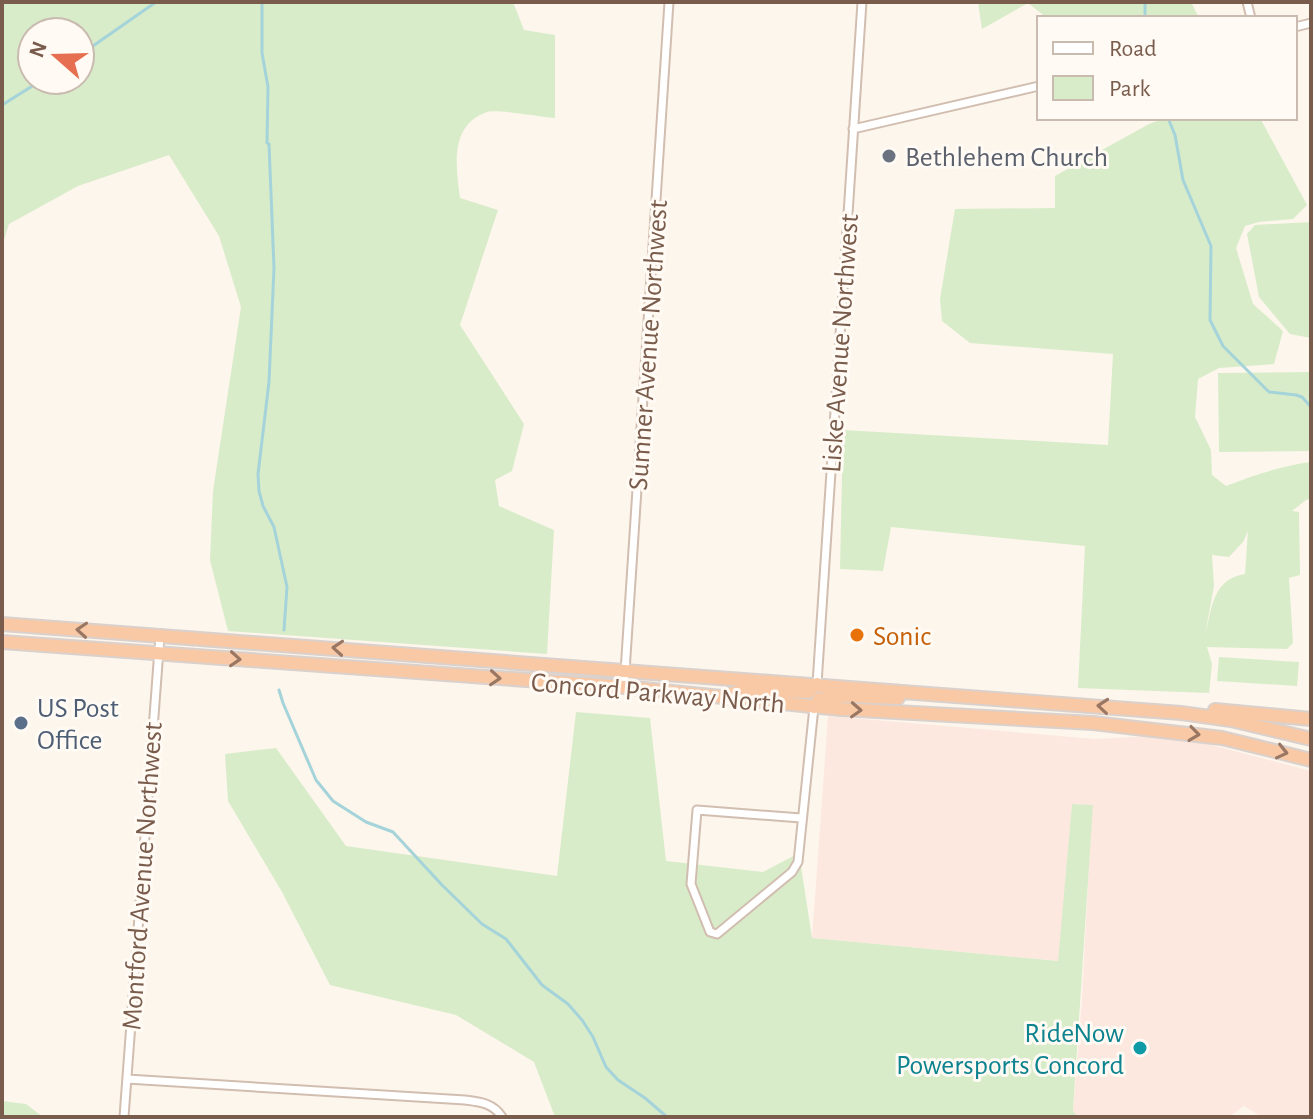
<svg xmlns="http://www.w3.org/2000/svg" width="1313" height="1119" font-family="'Alegreya Sans',sans-serif">
  <style>
    .commercial { fill: #fde8e0 }
    .green { fill: #d8ecc9; fill-rule: evenodd }
    .lines { fill: none; stroke-linecap: round; stroke-linejoin: round }
    .stream { stroke: #a5d3da; stroke-width: 3 }
    .minor-casing { stroke: #d1beb0; stroke-width: 11 }
    .trunk-casing { stroke: #dad1cd; stroke-width: 16 }
    .minor { stroke: #fff; stroke-width: 7 }
    .trunk { stroke: #f9c8a4; stroke-width: 12 }
    .oneway { stroke: #9a7763 }
    .worship-dot { fill: #6b7280; stroke: #fffaf3; stroke-width: 3 }
    .food-dot { fill: #e8710a; stroke: #fffaf3; stroke-width: 3 }
    .service-dot { fill: #5c6f8a; stroke: #fffaf3; stroke-width: 3 }
    .culture-dot { fill: #0f9aa8; stroke: #fffaf3; stroke-width: 3 }
    .labels { text-anchor: middle; stroke-width: 6; stroke-linejoin: round; paint-order: stroke }
    .worship-label { font-size: 28px; fill: #5b616d; stroke: #fffaf3; text-anchor: start }
    .street-label { font-size: 28px; fill: #7a5c4d; stroke: #fffaf3 }
    .food-label { font-size: 28px; fill: #c56008; stroke: #fffaf3; text-anchor: start }
    .service-label { font-size: 28px; fill: #4e5e75; stroke: #fffaf3; text-anchor: start }
    .culture-label { font-size: 28px; fill: #0d838f; stroke: #fffaf3; text-anchor: end }
  </style>
  <rect width="100%" height="100%" fill="#fdf6ec"/>
  <path class="commercial" d="M828,716L1096,739L1150,736L1204,743L1311,771V1117H1262L1244,1106L1229,1117H1078L1073,1111L1082,999L1092,805L1072,804L1059,961L812,938Z"/>
  <path class="green" d="M2,2H513L524,30L555,35V118C542,117 497,109 487,112C449,125 456,167 460,198L498,210L460,325L524,424L512,471L495,480L499,506L554,530L547,654L228,631L210,560L213,491L241,307L219,236L169,155L78,186L9,224L2,246ZM80,32V80H32V32Z
    M978,2H1191L1199,18H1047L1028,3L982,29Z
    M1166,118H1260L1307,205L1293,219L1259,222L1245,226L1236,248L1253,304L1283,331L1274,364L1219,368L1198,379L1195,417L1211,450L1212,475L1226,486C1254,475 1281,466 1311,462V499L1306,500L1292,511L1299,512L1300,575L1289,578L1293,643L1287,649L1207,647L1212,664L1209,693L1078,688L1085,546L891,527L883,571L840,569L843,430L1108,445L1113,354L970,343L942,321L940,299L955,209L1055,208V176L1149,124ZM1248,531L1245,574C1212,579 1212,609 1205,635L1214,586L1212,555L1229,557L1243,542Z
    M1311,222V338L1290,334L1259,297L1247,234L1255,225Z
    M1311,372V451L1219,452L1218,373Z
    M1219,657L1299,662L1297,686L1217,681Z
    M576,712L650,718L666,861L763,872L799,853L812,938L1058,961L1072,804L1093,805L1073,1111L1078,1117H555L534,1062L456,1015L330,985L282,892L228,801L225,754L276,748L346,846L557,876Z
    M2,1101L26,1104L43,1117H2Z"/>
  <g class="lines">
    <path class="stream" d="M262,2V53L268,87L267,143L269,144L274,268L269,382L258,474L259,491L263,506L274,527L287,587L284,630
      M1145,18V2
      M80,55L156,2
      M2,105L42,80
      M1168,118L1175,135L1183,180L1211,246L1210,320L1223,346L1269,392L1296,395L1302,397L1311,407
      M279,690L283,703L316,780L333,801L366,822L393,832L442,885L482,924L506,939L542,985L568,1004L582,1020L593,1037L606,1067L618,1080L645,1098L667,1117"/>
    <defs>
      <path id="minor" d="M1247,2L1251,18
        M1295,27L1311,23
        M853,129L1039,86
        M817,684L862,2
        M624,687L669,2
        M801,818L697,810L691,884L710,932L717,934L792,872L798,862L814,707
        M127,1079L465,1100C480,1102 493,1103 502,1117
        M124,1117L160,636"/>
      <path id="trunk" d="M2,624L1181,713L1231,720L1311,739
        M2,642L624,687L841,709L1093,723L1222,738L1311,760
        M727,695L744,690L808,692L817,684
        M814,707L819,699L846,696L898,698
        M1215,710L1311,719"/>
    </defs>
    <use href="#minor" class="minor-casing"/>
    <use href="#trunk" class="trunk-casing"/>
    <use href="#minor" class="minor"/>
    <use href="#trunk" class="trunk"/>
  </g>
  <defs><path id="oneway-chevron" d="M-2-3.5L2.5 0L-2 3.5" fill="none" stroke-width="1.6" stroke-linecap="round" stroke-linejoin="round" transform="scale(2)"/></defs>
  <g class="oneway">
    <use href="#oneway-chevron" transform="translate(82 630) rotate(-176)"/>
    <use href="#oneway-chevron" transform="translate(338 648) rotate(-176)"/>
    <use href="#oneway-chevron" transform="translate(235 659) rotate(4)"/>
    <use href="#oneway-chevron" transform="translate(495 678) rotate(4)"/>
    <use href="#oneway-chevron" transform="translate(1103 706) rotate(-175)"/>
    <use href="#oneway-chevron" transform="translate(856 710) rotate(3)"/>
    <use href="#oneway-chevron" transform="translate(1194 734) rotate(8)"/>
    <use href="#oneway-chevron" transform="translate(1282 752) rotate(13)"/>
  </g>
  <circle class="worship-dot" cx="889" cy="156" r="8"/>
  <circle class="food-dot" cx="857" cy="635" r="8"/>
  <circle class="service-dot" cx="21" cy="723" r="8"/>
  <circle class="culture-dot" cx="1140" cy="1048" r="8"/>
  <g class="labels">
    <g class="worship-label">
      <text x="905" y="166">Bethlehem Church</text>
    </g>
    <g class="street-label">
      <text transform="translate(839 343) rotate(-86)" y="10">Liske Avenue Northwest</text>
      <text transform="translate(647 345) rotate(-86)" y="10">Sumner Avenue Northwest</text>
      <text transform="translate(658 692) rotate(5)" y="10">Concord Parkway North</text>
      <text transform="translate(141 876) rotate(-86)" y="10">Montford Avenue Northwest</text>
    </g>
    <g class="food-label">
      <text x="873" y="645">Sonic</text>
    </g>
    <g class="service-label">
      <text x="37" y="717">US Post<tspan x="37" dy="32">Office</tspan></text>
    </g>
    <g class="culture-label">
      <text x="1124" y="1042">RideNow<tspan x="1124" dy="32">Powersports Concord</tspan></text>
    </g>
  </g>
  <rect width="1313" height="1119" fill="none" stroke="#7a5c4d" stroke-width="8"/>
  <rect x="1037" y="16" width="260" height="104" fill="#fffaf3" stroke="#cabbb1" stroke-width="2"/>
  <rect x="1053" y="42" width="40" height="12" fill="#ffffff" stroke="#cabbb1" stroke-width="2"/>
  <text x="1109" y="56" font-size="24" fill="#7a5c4d">Road</text>
  <rect x="1053" y="76" width="40" height="24" fill="#d8ecc9" stroke="#cabbb1" stroke-width="2"/>
  <text x="1109" y="96" font-size="24" fill="#7a5c4d">Park</text>
  <g transform="translate(56 56) rotate(290)"><circle r="38" fill="#fffaf3" stroke="#cabbb1" stroke-width="2"/>
  <path d="M0-6L14 30L0 20L-14 30Z" fill="#e76f51"/>
  <text y="-12" font-size="22" font-weight="bold" text-anchor="middle" fill="#7a5c4d">N</text>
  </g>
</svg>
